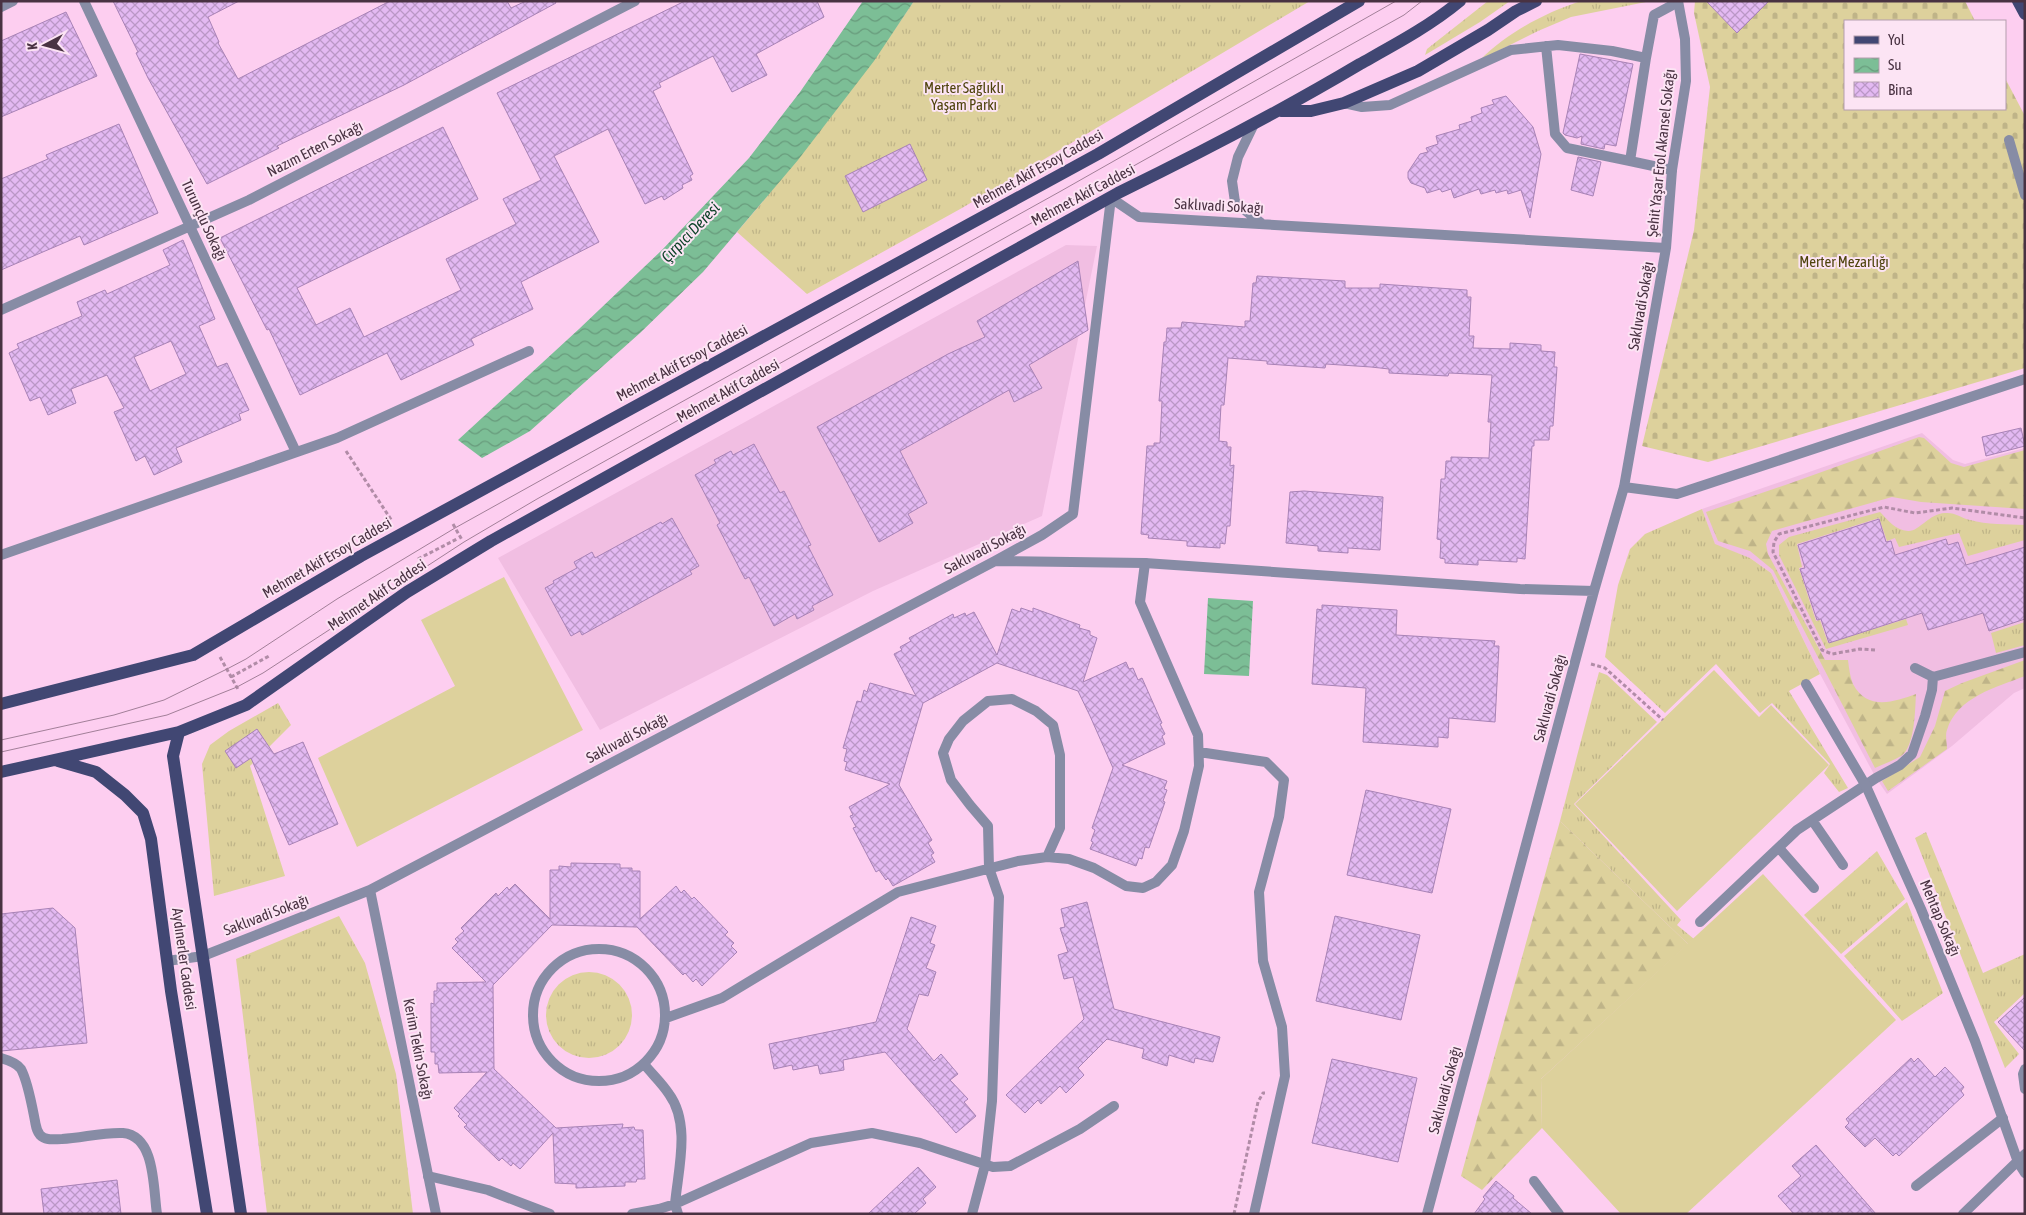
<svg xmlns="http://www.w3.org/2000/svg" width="2026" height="1215" font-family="'Asap Condensed',sans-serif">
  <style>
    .built { fill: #f1bee2 }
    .grass { fill: url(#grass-tufts) }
    .forest { fill: url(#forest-firs) }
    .cemetery { fill: url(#cemetery-stones) }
    .garden { fill: #ddd19c }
    .water { fill: url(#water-waves) }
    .building { fill: url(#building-cross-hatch); stroke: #a882b6; fill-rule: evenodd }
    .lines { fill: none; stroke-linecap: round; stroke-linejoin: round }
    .path { stroke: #b18ca7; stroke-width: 3; stroke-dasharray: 4 2.5; stroke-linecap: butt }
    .lane { stroke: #878ca5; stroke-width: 10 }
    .street { stroke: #878ca5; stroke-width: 10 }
    .primary { stroke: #414773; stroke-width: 12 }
    .tram { stroke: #a27f98; stroke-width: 1 }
    .labels { text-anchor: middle; stroke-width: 4; stroke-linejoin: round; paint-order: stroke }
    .park-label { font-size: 15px; fill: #4e430c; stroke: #fce4f4 }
    .street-label { font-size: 15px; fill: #493242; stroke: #fce4f4 }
    .water-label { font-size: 16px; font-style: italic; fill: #0d4228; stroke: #fce4f4 }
  </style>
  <defs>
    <pattern id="grass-tufts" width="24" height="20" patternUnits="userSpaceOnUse" patternTransform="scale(1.25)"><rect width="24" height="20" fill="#ddd19c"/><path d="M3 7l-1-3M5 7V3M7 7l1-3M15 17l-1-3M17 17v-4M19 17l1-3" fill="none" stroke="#bfb488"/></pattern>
    <pattern id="forest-firs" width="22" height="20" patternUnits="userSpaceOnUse" patternTransform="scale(1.25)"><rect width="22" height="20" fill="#ddd19c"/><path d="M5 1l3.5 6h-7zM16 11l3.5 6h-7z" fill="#bfb488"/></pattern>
    <pattern id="cemetery-stones" width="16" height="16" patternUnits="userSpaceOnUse" patternTransform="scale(1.25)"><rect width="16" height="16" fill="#ddd19c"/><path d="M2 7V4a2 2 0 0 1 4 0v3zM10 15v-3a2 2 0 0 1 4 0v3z" fill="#bfb488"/></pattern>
    <pattern id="water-waves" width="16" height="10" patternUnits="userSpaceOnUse" patternTransform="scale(1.25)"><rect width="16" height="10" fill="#7cbe96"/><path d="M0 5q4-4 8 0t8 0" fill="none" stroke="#689b7c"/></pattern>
    <pattern id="building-cross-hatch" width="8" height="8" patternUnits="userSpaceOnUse" patternTransform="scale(1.25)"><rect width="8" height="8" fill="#e3b9f2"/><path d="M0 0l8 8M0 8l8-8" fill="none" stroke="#ba97c6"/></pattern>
  </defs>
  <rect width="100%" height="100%" fill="#fdcef0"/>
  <path class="built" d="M1066,245L1097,246L1042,516L873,591L600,730L498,558Z
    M1922,433L1953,460L1965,464L2025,448V688L2014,693L1952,746L1887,794L1876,778L1820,674L1771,573L1750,558L1715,545L1702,509Z"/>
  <path class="grass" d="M914,1H1310L962,208L807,294L737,232C800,158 860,82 914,1Z
    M1488,1H1510L1480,22L1425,55L1427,49Z
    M1581,1H1651L1571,17L1538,31L1480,60C1507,33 1544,13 1581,1Z
    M1702,509L1715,544L1750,558L1771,573L1820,674L1789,691L1848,788L1839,792L1824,773L1830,764L1772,703L1760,713L1716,664L1665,713L1605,657L1618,585L1630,549L1645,534Z
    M1880,512C1888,520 1895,530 1908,531C1919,532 1928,514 1945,513C1955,512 1961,518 1970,520C1987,525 2007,524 2025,525V540L1968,556L1959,533L1899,547L1895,538L1887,541L1879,518L1797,544L1802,567L1799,568L1816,621L1820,620L1828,643L1906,619L1908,625L1826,649L1779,555V545L1789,537Z
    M2025,622V645L1996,653L1991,633Z
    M1599,672L1607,675L1657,722L1574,804L1681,920L1677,925L1694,939L1688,944L1560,821Z
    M278,703L291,725L250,766L285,876L214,896L202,764L210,745L229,731Z
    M1926,832L1983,973L2025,954V993L1994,1022L2019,1054L2005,1068L1915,838Z
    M1877,851L1905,899L1841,954L1804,915Z
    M1907,902L1943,993L1902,1021L1844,956Z
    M339,916L365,963L396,1074L413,1214H267L236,959Z
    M546 1015a43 43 0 1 1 86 0a43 43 0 1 1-86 0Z"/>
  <path class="forest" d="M1919,437L1924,438L1951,463L1964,467L2025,450V509L1921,502L1892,497L1772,531L1766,544L1768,554L1825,660H1848C1849,668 1850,677 1853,684C1867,711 1894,702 1916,694C1915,710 1915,747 1901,756C1893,761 1883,764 1875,768L1773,570L1750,551L1718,541L1706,512L1791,483Z
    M2025,660V676C1997,687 1957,697 1947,730C1945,735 1947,743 1947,749L1888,791L1882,781L1920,757L1935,726L1945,691L1962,683Z
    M1560,821L1688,944L1541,1079L1542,1128L1482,1190L1461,1176Z"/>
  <path class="cemetery" d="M1695,1H1965L1975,21H1845V109H2005V78L2025,116V368L1708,462L1642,446L1694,230L1710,87L1694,13Z"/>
  <path class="garden" d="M504,577L583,730L357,847L318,758L455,686L421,620Z
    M1714,670L1759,717L1771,705L1829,765L1677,911L1575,804Z
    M1763,874L1896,1020L1686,1214H1621L1542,1128L1541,1079Z"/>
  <path class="water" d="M863,1H914L874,61L798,160L703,272L640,333L530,431L482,458L458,440L579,329L662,250L749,158L800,92Z
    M1208,598L1253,601L1249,676L1204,674Z"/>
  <path class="building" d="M113,1H239L208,17L219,42L218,43L238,79L390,1H507L511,8L526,1H555L556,3L404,85L277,146L279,148L207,184L148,78L136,53L138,52Z
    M685,1H817L824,17L756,54L767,75L732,92L713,56L659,83L661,87L653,91L693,174L690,176L692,180L682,185L683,188L664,200L662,196L645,204L608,129L554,156L599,242L521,282L533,309L471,339L474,345L401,380L387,353L300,395L269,329L267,330L220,238L443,127L478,199L297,288L316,325L350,308L364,337L461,290L446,259L516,224L503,199L541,180L497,93Z
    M1706,1H1769L1737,33Z
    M66,12L97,76L1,117V41Z
    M1580,54L1633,64L1616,146L1605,144L1604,149L1581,144L1582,136L1577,138L1565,135L1563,133Z
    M1506,96L1533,127L1541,154L1530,218L1521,190L1508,194L1507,190L1496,193L1495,190L1481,194L1479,189L1454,198L1451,189L1442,192L1440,189L1427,193L1425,188L1411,183L1408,178V172L1420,154L1428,152L1426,148L1438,144L1436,136L1460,129L1459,125L1472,121L1471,117L1482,113L1481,108L1494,104L1492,100Z
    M119,124L158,213L84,245L80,236L1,270V179L48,159L46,155Z
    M910,144L927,180L863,212L845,176Z
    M1578,157L1601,162L1593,196L1571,190Z
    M183,240L215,319L199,326L217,367L227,363L249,410L239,414L241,420L176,448L182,462L154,475L145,456L136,461L114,412L124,408L107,375L71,389L76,403L48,415L40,397L30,401L9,353L19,348L17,344L82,316L77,302L105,290L107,294L170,265L163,250ZM171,341L186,374L150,391L134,357Z
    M1078,261L1088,330L1029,365L1042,388L1014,402L1009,390L900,451L927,503L908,514L913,523L879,542L817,427L948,354L985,337L977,321Z
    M1257,276L1345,281V288H1380V284L1467,290V297H1471L1469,336H1474L1473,348L1510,349V343L1541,345V351L1555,352L1554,367H1557L1553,426H1550L1549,440H1534V446H1532L1525,559L1517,558V562L1478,560V565L1445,563V559L1440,558L1441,540L1437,539L1441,479H1445L1446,461H1451V457L1489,458L1491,422H1488L1492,375L1449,373L1448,376L1389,373V369L1371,367L1326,364L1325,368L1267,364V361L1228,358L1224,405H1221L1219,441L1227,442V447H1231L1230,466L1234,465L1230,526H1227L1225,544L1220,543V548L1187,546V541L1148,538L1149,535L1141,534L1147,446H1154V443H1160L1162,401H1159L1164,342H1166L1167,328H1181L1182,322L1245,327V321H1250L1253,283H1256Z
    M2021,428L2025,446L1986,456L1982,437Z
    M754,444L780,493L784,491L811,545L808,546L833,595L812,606L814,610L797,619L795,614L774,626L749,577L745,579L717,525L720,523L695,475L716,463L714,460L731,451L733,455Z
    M1304,491L1383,497L1380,550L1348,548V553L1318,551V546L1286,543L1290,492Z
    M672,518L699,566L690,571L692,574L582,635L580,631L571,636L545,588L554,583L553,581L577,568L574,562L592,552L595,558L661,522L662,524Z
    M1879,519L1886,542L1891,541L1895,555L1946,539L1948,545L1958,542L1966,565L2025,547V619L1989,631L1983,613L1928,630L1922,613L1829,643L1821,619L1817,620L1800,569L1805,568L1798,545Z
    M1322,605L1397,610L1396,635L1495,641L1494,646H1499L1495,722L1449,718L1448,738L1438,737V747L1363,742L1366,688L1312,684L1317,609L1322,610Z
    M1021,608L1033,612V608L1080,625L1079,628L1090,631V635L1097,638L1083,682L1126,662L1129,669L1133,668L1138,680L1142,678L1162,723L1160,724L1165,734L1162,736L1165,744L1122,765L1167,781L1164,789L1167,790L1163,801L1165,802L1149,848L1145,847L1142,859L1139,858L1136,866L1090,849L1093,842L1091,841L1095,830L1092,828L1113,768L1090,716L1078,691L997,663L923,703L899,785L932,840L928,843L934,853L931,855L935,862L893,886L888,878L886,880L879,870L876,872L853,828L856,827L850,816L853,815L849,807L890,784L845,770L847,762L844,761L847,749L843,748L857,701L861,702L864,690L867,692L870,683L916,696L894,654L902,650L900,647L911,641L909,638L953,614L954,618L965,613L966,616L974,612L997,655L1012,609L1020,612Z
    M257,729L274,754L303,742L338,824L289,845L251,758L236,768L225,751Z
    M1366,790L1451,809L1432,893L1347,875Z
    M571,863L620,864V868H632V871H640V919L676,886L681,893L684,890L692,899L694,897L728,932L725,935L734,943L731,946L737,952L702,986L696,979L693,982L685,973L683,975L637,927L552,925L493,985L494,1069L556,1128L623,1124L622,1128L634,1127L635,1130H643L645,1179H637L636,1182H625V1186L576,1188V1184L555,1183L553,1133L520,1169L513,1163L511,1166L502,1158L499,1161L464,1127L467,1125L458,1116L460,1114L454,1108L487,1072L439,1073L438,1064H435V1052H431V1003L434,1004V991H437V983L486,982L452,948L458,942L455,939L464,931L461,928L496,893L498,896L507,887L509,890L515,884L550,919V870H559V866L571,867Z
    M1087,902L1114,1009L1220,1037L1213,1062L1195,1058L1194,1063L1169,1055L1167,1066L1142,1058L1144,1049L1107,1039L1078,1068L1084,1075L1066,1093L1060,1086L1041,1104L1038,1100L1025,1113L1006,1095L1084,1019L1073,977L1064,979L1058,955L1068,952L1060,928L1065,927L1061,909Z
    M53,908L75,928L87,1043L1,1051V914Z
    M1335,916L1420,935L1401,1020L1316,1001Z
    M911,917L936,926L930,943L935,945L926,968L936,972L928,996L919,994L907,1029L934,1061L941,1054L958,1074L950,1080L968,1099L964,1102L976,1116L956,1133L885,1052L843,1060L844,1070L820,1074L818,1065L793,1070L792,1065L774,1069L769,1044L876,1022Z
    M2025,997V1051L1998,1022Z
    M1911,1058L1914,1062L1918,1058L1935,1077L1945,1067L1964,1087L1961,1091L1964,1095L1899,1156L1896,1153L1893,1156L1875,1138L1865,1147L1845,1127L1849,1123L1846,1119Z
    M1332,1059L1417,1078L1398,1162L1312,1143Z
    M1816,1145L1822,1152L1876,1214H1794L1778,1196L1801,1176L1792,1166Z
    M918,1167L936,1187L923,1199L926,1203L914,1214H868Z
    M117,1180L121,1214H44L41,1189Z
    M1496,1181L1514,1196L1513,1198L1532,1214H1474L1485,1199L1483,1197Z"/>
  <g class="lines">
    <path class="path" d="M346,451L392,521
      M453,524L462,540
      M418,559L457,539
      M1875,650L1860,649L1832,654L1822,650L1773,552L1774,542L1779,534L1884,507L1915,513L1952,508L2025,518
      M220,657L239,691
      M1591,664L1605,668L1663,720
      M231,677L269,656
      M1234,1214L1258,1102L1263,1093H1265"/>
    <path class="lane" d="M1546,46L1555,134L1567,148L1630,161
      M1646,58L1654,15L1678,2
      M1344,103L1362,107L1390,105L1511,50L1558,45L1612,51L1646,58L1630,161L1672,170
      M2009,140L2025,195
      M1915,668L1933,677L2025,652
      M1199,752L1266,762L1284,780L1279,817L1259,892L1263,961L1282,1027L1285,1076L1254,1214
      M1812,820L1843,865
      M1779,848L1814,888
      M1700,922L1797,830L1876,778L1900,765L1912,754L1925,716L1932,690L1933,677
      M533 1015a66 66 0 1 1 132 0a66 66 0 1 1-132 0Z
      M666,1018L722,998L898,892L1018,861L1047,857L1069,859L1094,868L1126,886L1143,888L1156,882L1172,865L1184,831L1199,766L1198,735L1140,602L1145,563
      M1,1058C8,1060 17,1063 21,1069C28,1082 32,1106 35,1121C36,1126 36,1130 40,1135C46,1141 54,1139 62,1139C82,1138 103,1132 123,1133C156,1136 153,1189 157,1214
      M644,1064C652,1074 662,1083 669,1094C691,1124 678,1170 675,1204L678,1214
      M2025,1069L2023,1074L2025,1089
      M428,1176L488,1190L550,1214
      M1534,1181L1559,1214
      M1916,1186L2003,1118
      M632,1214L659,1209L675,1204L811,1143L872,1133L920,1143L993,1167L1010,1166L1080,1129L1114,1106
      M972,1214L985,1165L992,1101L999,897L989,868L988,826L970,805L951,780L943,753L949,739L963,721L988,701L1012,699L1036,711L1053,725L1060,755V828L1047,857"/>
    <path class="street" d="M84,1L296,452
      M1,7L13,1
      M1254,124L1238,157L1232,181L1235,202L1261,223
      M1666,248L1672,170L1686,81L1685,39L1678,1
      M1,310L249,200L635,1
      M1624,487L1677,494L2025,379
      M1,555L337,438L529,351
      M996,561L1145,563L1520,589L1594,591
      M1806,684L1866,786L1921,909L1975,1041L2018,1162L2025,1173
      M370,890L436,1214
      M167,961L203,956L370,890L995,561L1042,535L1073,514L1111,198L1139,217L1666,248L1624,487L1594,591L1427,1214
      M1963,1214L2025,1154"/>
    <path class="primary" d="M2018,1L2025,14
      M1281,111H1311L1344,103L1418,71L1488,30L1516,11L1536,1
      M1,704L193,655L361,556L1098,154L1359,1
      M179,732L173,756L241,1214
      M58,761L96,772L125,795L143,813L151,839L171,991L207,1214
      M1,772L179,732L246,705L407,592L491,541L1118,193C1200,153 1281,111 1360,64C1394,45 1430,26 1460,1"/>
    <path class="tram" d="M1,740L114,715L164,700L227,669L246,659L337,599L455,528L1061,191L1396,1
      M1,752L167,715L237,687L263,673L464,542L537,499L1404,15L1422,1"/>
  </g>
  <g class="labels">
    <g class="park-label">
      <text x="964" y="93">Merter Sağlıklı<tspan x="964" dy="17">Yaşam Parkı</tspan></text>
      <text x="1844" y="267">Merter Mezarlığı</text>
    </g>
    <g class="street-label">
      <text transform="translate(315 149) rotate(-27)" y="5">Nazım Erten Sokağı</text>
      <text transform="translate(1661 153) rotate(-84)" y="5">Şehit Yaşar Erol Akansel Sokağı</text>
      <text transform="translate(1038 169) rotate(-29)" y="5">Mehmet Akif Ersoy Caddesi</text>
      <text transform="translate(1083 195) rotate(-28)" y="5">Mehmet Akif Caddesi</text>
      <text transform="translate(1219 206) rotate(3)" y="5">Saklıvadi Sokağı</text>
      <text transform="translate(204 220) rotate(65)" y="5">Turunçlu Sokağı</text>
      <text transform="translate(1641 306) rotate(-80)" y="5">Saklıvadi Sokağı</text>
      <text transform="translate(682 363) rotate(-28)" y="5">Mehmet Akif Ersoy Caddesi</text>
      <text transform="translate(728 391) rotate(-29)" y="5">Mehmet Akif Caddesi</text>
      <text transform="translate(985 549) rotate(-28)" y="5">Saklıvadi Sokağı</text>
      <text transform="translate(327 558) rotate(-30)" y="5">Mehmet Akif Ersoy Caddesi</text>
      <text transform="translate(377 595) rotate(-34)" y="5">Mehmet Akif Caddesi</text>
      <text transform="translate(1550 698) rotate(-75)" y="5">Saklıvadi Sokağı</text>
      <text transform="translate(627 738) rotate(-28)" y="5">Saklıvadi Sokağı</text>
      <text transform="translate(266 915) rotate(-21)" y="5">Saklıvadi Sokağı</text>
      <text transform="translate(1940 918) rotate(67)" y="5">Mehtap Sokağı</text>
      <text transform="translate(184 959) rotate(82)" y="5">Aydınerler Caddesi</text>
      <text transform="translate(418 1049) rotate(79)" y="5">Kerim Tekin Sokağı</text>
      <text transform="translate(1445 1090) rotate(-75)" y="5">Saklıvadi Sokağı</text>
    </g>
    <g class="water-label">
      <text transform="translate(690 232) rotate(-46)" y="6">Çırpıcı Deresi</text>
    </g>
  </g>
  <rect width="2026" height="1215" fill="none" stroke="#493242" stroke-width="5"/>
  <rect x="1844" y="20" width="162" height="90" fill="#fce4f4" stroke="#b49dad"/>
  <rect x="1854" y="36" width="25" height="8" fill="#414773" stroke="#b49dad"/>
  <text x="1888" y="45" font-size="15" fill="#493242">Yol</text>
  <rect x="1854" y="58" width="25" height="15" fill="url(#water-waves)" stroke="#b49dad"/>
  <text x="1888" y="70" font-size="15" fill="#493242">Su</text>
  <rect x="1854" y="82" width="25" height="15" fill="url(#building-cross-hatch)" stroke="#b49dad"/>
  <text x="1888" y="95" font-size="15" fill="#493242">Bina</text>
  <g transform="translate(45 45) rotate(264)" stroke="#fce4f4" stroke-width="4" paint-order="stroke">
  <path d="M0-4L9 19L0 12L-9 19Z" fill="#493242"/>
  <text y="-8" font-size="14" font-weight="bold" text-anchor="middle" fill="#493242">K</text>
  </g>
</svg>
